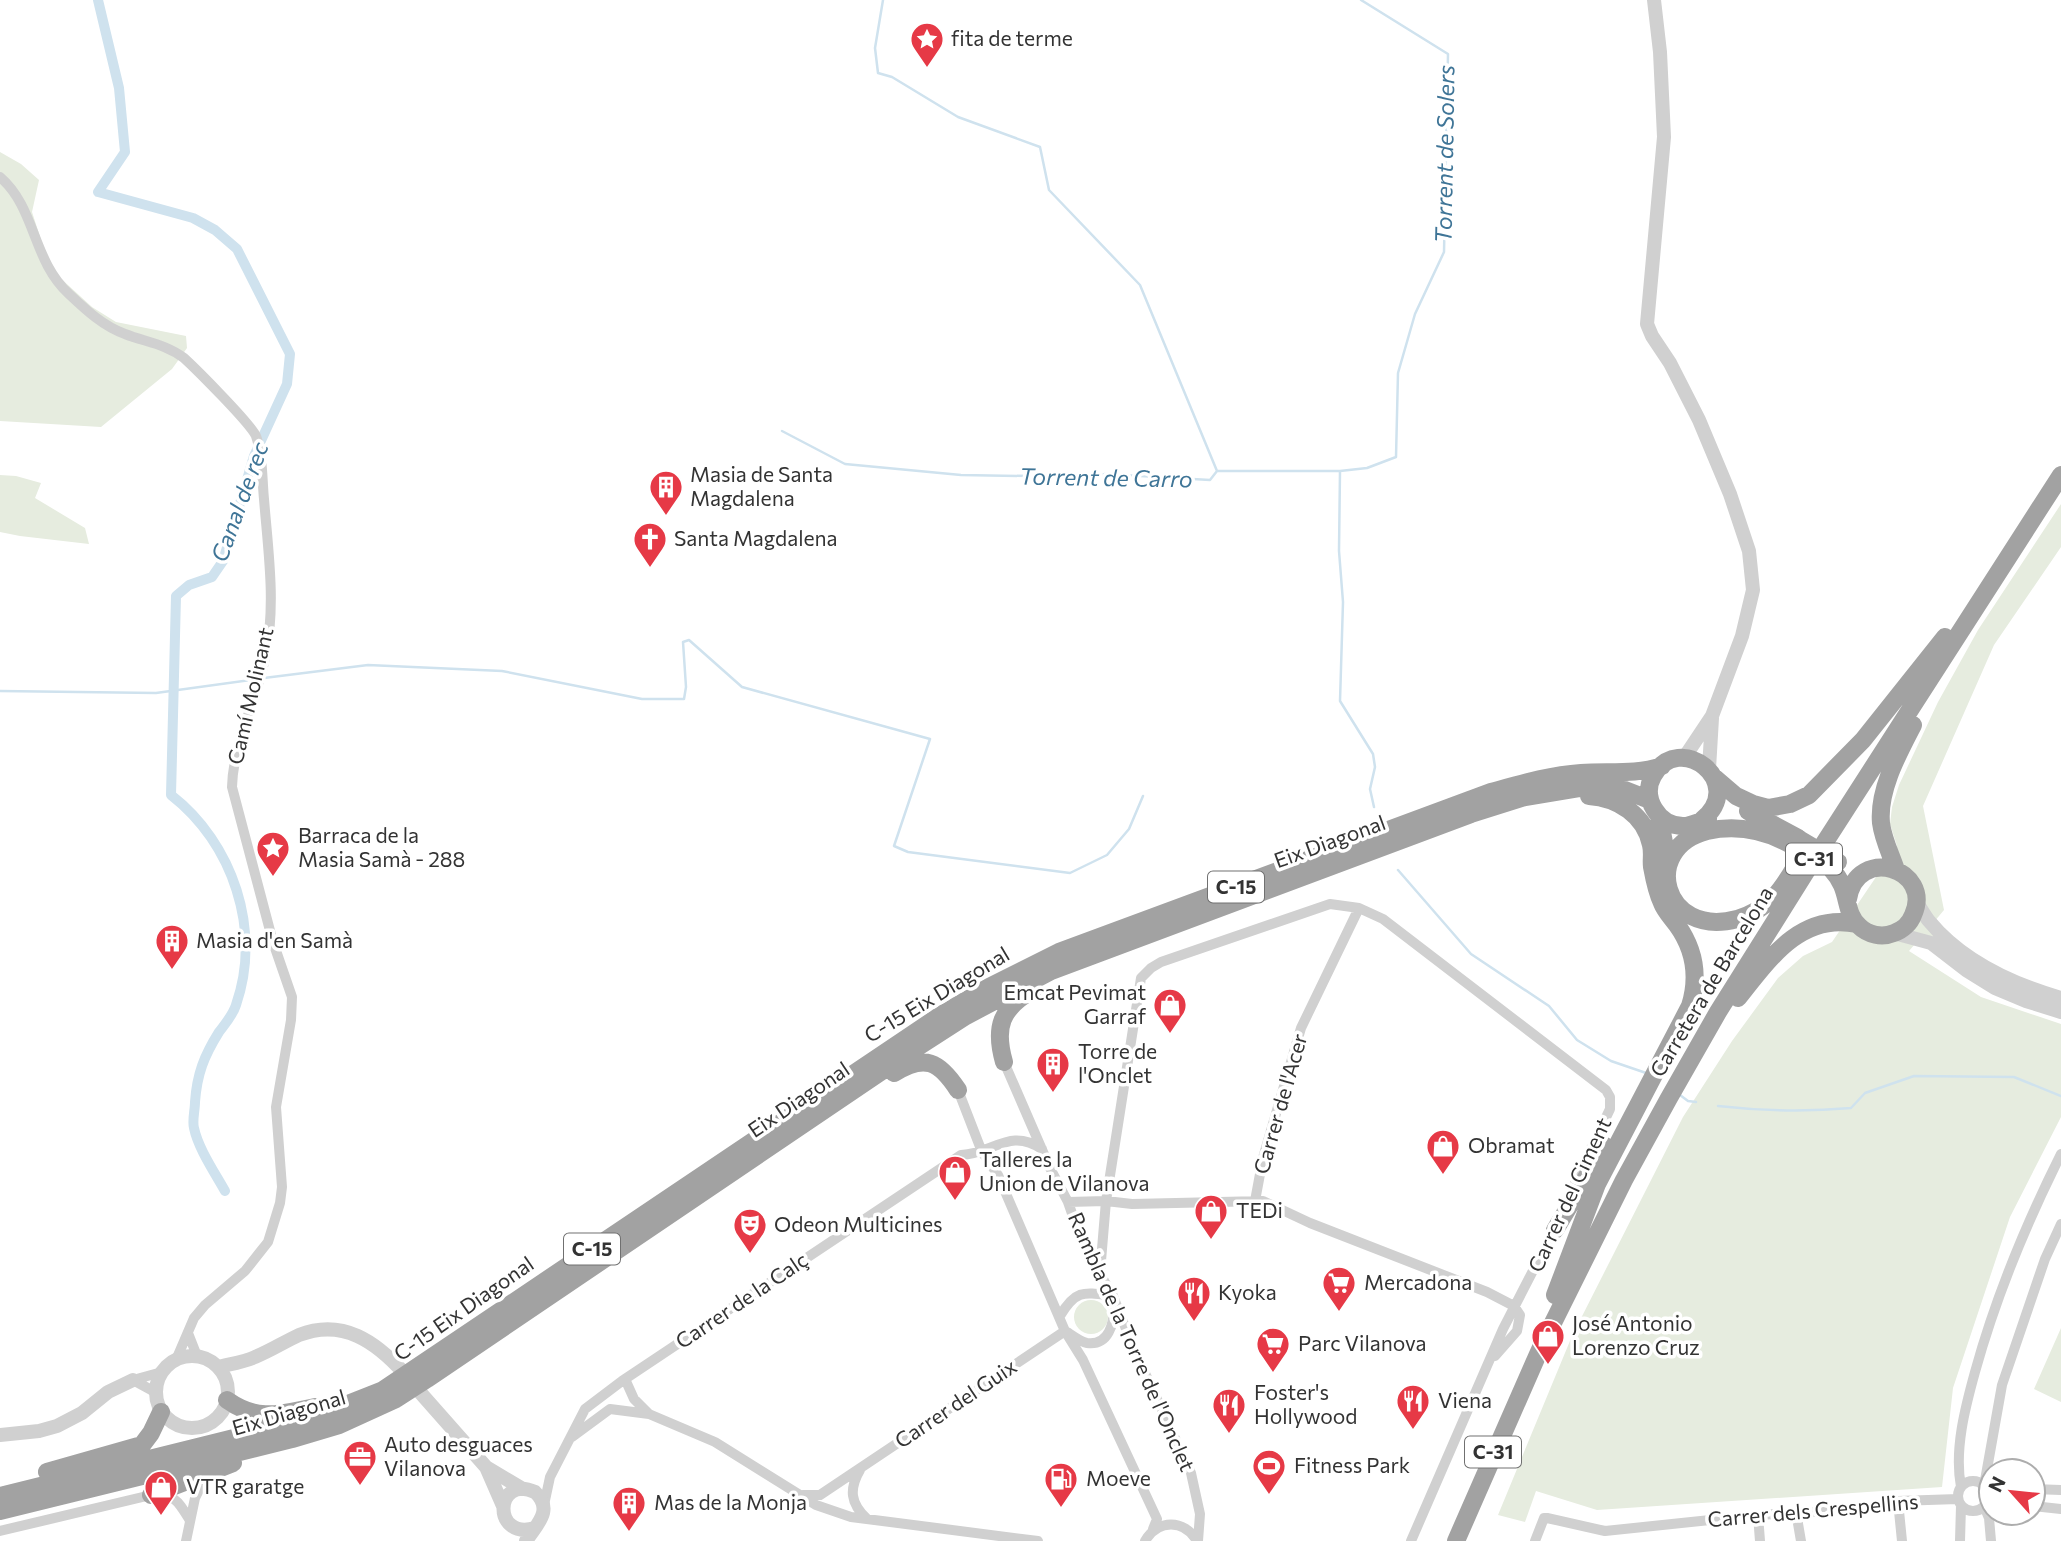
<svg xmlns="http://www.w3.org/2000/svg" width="2061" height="1541" font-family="Commissioner,sans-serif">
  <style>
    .green { fill: #e6ecdf }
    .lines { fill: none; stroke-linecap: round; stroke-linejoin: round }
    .stream { stroke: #cfe2ee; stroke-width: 2.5 }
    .canal { stroke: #cfe2ee; stroke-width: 10 }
    .minor { stroke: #d0d0d0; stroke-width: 10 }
    .tertiary { stroke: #d0d0d0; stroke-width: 14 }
    .trunk { stroke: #a2a2a2; stroke-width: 18 }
    .trunk-bridge { stroke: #a2a2a2; stroke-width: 18 }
    .labels { text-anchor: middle; stroke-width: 7; stroke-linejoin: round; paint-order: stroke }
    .shield { fill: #fff; stroke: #707070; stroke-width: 2 }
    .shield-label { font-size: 19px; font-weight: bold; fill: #333 }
    .poi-label { font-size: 21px; fill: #333; stroke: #fff; text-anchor: start }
    .street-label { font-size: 21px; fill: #333; stroke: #fff }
    .water-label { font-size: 23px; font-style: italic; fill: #3f7597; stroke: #fff }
  </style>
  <rect width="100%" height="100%" fill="#fff"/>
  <path class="green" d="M0,152L21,164L39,180L32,212L43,246L57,275L92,307L116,322L186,336L187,348L172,369L101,427L0,421Z
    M0,475L16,476L41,483L35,498L85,528L89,544L20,536L0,532Z
    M2061,504V547L1994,645L1923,806L1944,910L1929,928L2010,990L1921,937L1909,951L1981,997L2061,1024V1117L2010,1217L1953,1388L1942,1487L1597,1510L1536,1491L1525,1522L1498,1515L1572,1336L1683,1117L1732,1041L1778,978L1803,956L1832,942L1897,846L1890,824L1892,807L1899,785L1938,702L1978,630Z
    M1074 1317a17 17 0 1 1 34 0a17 17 0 1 1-34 0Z
    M2061,1328V1402L2034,1389Z"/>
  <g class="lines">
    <path class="stream" d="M883,0L875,48L878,73L892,77L958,117L1040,147L1049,190L1140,285L1217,471
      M782,431L845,464L961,475L1091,477L1105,474L1210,480L1217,471H1340L1339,551L1343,602L1340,701L1373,754L1375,767L1370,789L1374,807
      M1340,471L1367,468L1396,457L1398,373L1415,314L1444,252L1448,54L1361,0
      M264,678L368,665L502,671L642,699H684L686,687L683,642L689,640L742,687L930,739L894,846L908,852L1070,873L1107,855L1129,829L1143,796
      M0,691L156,693L257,679
      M1398,870L1471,954L1549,1006L1577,1040L1611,1061L1649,1074
      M1680,1095L1688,1101L1696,1102
      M1718,1106C1762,1111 1806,1112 1851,1108L1865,1093L1914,1076L2014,1077L2061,1096"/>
    <path class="canal" d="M98,0L119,88L125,152L98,192L193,218L215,230L237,249L290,354L287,384L254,456L223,561L212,577L189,585L176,596L171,795C233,843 262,930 236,1005C233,1015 225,1024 219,1032C204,1056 197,1074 195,1102C195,1110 192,1121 194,1128C198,1148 215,1173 225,1191"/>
    <path class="minor" d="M0,177C36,208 32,260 69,294C86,310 103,326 125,334C145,342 166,344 184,358C197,370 250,423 256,436C263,456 262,479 264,499C268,550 276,603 266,653C258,698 233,742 232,787L273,942L292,997L291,1020L276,1107L282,1187L280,1203L268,1242L245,1271L205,1305L194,1318L176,1360
      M1004,1062L1050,1168L1068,1202L1083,1245L1113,1296L1133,1347L1191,1473L1200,1514L1198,1541
      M958,1090L982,1152L998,1175L1065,1331L1083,1360L1157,1519L1153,1529
      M1255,1201L1263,1158L1301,1028L1359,908
      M1068,1202L1106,1201L1132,1204L1263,1201L1310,1223L1487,1292L1514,1306L1520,1315L1517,1331L1495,1356
      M1100,1273L1106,1201L1141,978L1151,968L1161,962L1330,904L1359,908L1383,919L1606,1090L1610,1097V1109L1575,1182
      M1060,1316C1076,1289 1084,1292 1113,1296
      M1067,1332C1073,1336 1081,1342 1087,1343C1109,1346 1114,1323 1114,1307
      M188,1333L197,1356
      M625,1379L634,1399L649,1414
      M133,1380L162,1372
      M133,1380L155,1392
      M572,1437L610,1409L649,1414L715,1442L816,1505L851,1517L1038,1541
      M860,1470C849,1489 850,1503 867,1519
      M1958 1496a15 15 0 1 1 30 0a15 15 0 1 1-30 0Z
      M1984,1486L2002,1385L2045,1259L2061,1224
      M1961,1487C1954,1450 1965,1408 1975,1372C1996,1296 2026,1224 2061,1154
      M2033,1489L2061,1490
      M803,1495H820L1065,1331
      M1898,1501L1902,1541
      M544,1505L550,1477L585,1409L622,1381L961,1155C994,1154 1009,1127 1042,1149
      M1984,1506L1989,1518L1991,1541
      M2033,1506L2061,1509
      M1796,1512L1801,1541
      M1758,1515L1760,1541
      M0,1531L151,1495C175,1495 177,1499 189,1519
      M186,1541L195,1498L207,1474
      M1145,1541C1158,1519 1184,1519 1197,1541
      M1411,1541L1503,1329L1556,1226
      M1535,1541L1544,1518H1547L1605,1531L1758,1515L1850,1510L1898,1501L1958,1499
      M1960,1541L1961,1506"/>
    <path class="tertiary" d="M1654,0L1660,52L1664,137L1647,324L1652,336L1670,363L1699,420L1730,494L1749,551L1753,590L1742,636L1712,716L1684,758
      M1709,769L1712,718
      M1916,902C1921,908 1924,915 1929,921C1962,961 2012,984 2061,998
      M1894,933L1931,943L1966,970L1995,988L2026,1001L2061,1012
      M156 1392a36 36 0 1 1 72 0a36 36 0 1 1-72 0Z
      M218,1367C230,1364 244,1362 255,1357C270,1351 284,1342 299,1335C343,1318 376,1342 404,1373
      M418,1390L486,1467L523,1489
      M0,1435L39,1431L57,1426L82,1413L108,1392L133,1380
      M486,1467L503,1506
      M526,1541C537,1524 554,1510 535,1492C494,1474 492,1541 535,1528"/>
    <path class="trunk" d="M1715,778L1736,796L1753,804L1768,808L1790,804L1809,795L1863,740L1945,637
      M1748,811L1798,838
      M1659,816L1665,848L1660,867
      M1702,820C1748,783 1679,729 1653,776C1641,797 1658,826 1683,826C1692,826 1699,821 1708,819
      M1795,847C1768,831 1739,824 1707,831C1640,848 1662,939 1737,919C1750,915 1764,907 1774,897C1785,886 1793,870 1801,857
      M1832,870C1851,890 1843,912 1859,926C1868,935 1882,938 1894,933C1903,930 1910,923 1913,915C1934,869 1857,844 1848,899
      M1896,870C1891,855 1883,839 1881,823C1878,790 1898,754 1913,725
      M1738,998C1769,959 1801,912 1857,924
      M1004,1062C994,1027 1001,1008 1033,990
      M894,1073C925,1054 939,1061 958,1090
      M1555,1230L1605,1146
      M1555,1295L1597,1184L1690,1006C1699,977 1695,950 1677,925C1672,918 1665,911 1662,903C1657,893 1654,878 1652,867C1651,860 1653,853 1651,845C1645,815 1618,798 1589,796
      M227,1400C258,1422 280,1414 315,1407
      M47,1472L142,1445L151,1433L161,1412
      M151,1495L233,1463
      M0,1496L307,1420L383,1390L941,1015L989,987L1059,952L1491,792C1520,784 1550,775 1581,773C1609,771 1635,775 1662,766
      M0,1511L292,1439L339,1425L396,1399L427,1379L907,1054L966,1016L1051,971L1471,814L1525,797L1579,788L1622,789L1650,800
      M1456,1541L1542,1345L1624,1180L1669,1098L1718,1012L1807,870L2061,475"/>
    <path class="trunk-bridge" d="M1799,839L1838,862"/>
  </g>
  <defs>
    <symbol id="sight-pin" viewBox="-11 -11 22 30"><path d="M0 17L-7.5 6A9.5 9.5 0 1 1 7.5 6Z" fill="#e63946" stroke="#fff"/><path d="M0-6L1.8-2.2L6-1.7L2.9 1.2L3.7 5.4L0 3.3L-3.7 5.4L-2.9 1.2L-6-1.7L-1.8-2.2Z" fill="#fff"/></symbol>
    <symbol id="building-pin" viewBox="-11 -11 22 30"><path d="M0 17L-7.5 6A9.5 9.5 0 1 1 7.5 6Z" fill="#e63946" stroke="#fff"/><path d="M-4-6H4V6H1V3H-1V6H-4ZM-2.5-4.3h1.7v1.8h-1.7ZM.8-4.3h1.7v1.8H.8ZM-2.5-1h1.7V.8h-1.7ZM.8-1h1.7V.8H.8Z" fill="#fff"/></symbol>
    <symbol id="church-pin" viewBox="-11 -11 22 30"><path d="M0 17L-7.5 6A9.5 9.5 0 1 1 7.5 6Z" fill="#e63946" stroke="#fff"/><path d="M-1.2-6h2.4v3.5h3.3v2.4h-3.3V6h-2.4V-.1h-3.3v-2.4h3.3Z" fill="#fff"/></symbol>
    <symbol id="shop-pin" viewBox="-11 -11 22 30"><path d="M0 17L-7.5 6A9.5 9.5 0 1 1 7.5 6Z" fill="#e63946" stroke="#fff"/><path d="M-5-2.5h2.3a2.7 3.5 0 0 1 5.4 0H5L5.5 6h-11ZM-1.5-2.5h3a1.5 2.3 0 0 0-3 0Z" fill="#fff"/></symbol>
    <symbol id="theatre-pin" viewBox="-11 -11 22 30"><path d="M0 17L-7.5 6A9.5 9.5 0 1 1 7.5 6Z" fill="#e63946" stroke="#fff"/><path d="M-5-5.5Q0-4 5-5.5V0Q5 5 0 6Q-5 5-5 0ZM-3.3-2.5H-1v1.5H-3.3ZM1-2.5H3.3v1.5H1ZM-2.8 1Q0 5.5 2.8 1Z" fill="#fff"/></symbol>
    <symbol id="supermarket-pin" viewBox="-11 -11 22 30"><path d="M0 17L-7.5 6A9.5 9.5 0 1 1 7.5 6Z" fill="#e63946" stroke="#fff"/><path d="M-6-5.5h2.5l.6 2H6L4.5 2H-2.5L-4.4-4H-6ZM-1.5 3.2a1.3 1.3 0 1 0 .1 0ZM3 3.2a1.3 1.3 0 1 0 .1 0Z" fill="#fff"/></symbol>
    <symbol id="restaurant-pin" viewBox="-11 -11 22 30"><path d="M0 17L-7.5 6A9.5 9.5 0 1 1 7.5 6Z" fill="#e63946" stroke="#fff"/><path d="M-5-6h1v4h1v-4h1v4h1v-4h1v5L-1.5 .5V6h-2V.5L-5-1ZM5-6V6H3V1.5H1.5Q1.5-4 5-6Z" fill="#fff"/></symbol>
    <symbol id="office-pin" viewBox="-11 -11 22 30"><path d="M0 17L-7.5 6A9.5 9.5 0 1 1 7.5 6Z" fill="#e63946" stroke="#fff"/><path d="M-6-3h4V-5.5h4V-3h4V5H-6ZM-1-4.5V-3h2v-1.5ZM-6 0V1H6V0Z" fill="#fff"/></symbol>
    <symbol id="stadium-pin" viewBox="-11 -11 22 30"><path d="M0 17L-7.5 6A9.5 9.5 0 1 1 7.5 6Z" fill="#e63946" stroke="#fff"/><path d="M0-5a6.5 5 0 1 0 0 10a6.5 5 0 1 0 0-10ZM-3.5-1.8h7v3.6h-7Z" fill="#fff"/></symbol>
    <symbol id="fuel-pin" viewBox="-11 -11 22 30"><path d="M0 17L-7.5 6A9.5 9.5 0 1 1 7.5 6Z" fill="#e63946" stroke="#fff"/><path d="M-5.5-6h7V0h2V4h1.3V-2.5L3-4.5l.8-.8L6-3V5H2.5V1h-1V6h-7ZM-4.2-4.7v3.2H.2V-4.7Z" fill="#fff"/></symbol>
  </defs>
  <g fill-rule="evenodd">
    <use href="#sight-pin" x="908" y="20" width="38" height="52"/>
    <use href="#building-pin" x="647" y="468" width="38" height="52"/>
    <use href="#church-pin" x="631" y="520" width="38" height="52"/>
    <use href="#sight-pin" x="254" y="829" width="38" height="52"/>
    <use href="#building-pin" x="153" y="922" width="38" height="52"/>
    <use href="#shop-pin" x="1151" y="986" width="38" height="52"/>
    <use href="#building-pin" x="1034" y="1045" width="38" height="52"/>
    <use href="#shop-pin" x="1424" y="1127" width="38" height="52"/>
    <use href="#shop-pin" x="936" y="1153" width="38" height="52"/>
    <use href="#shop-pin" x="1192" y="1192" width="38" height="52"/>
    <use href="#theatre-pin" x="731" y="1206" width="38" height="52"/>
    <use href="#supermarket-pin" x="1320" y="1264" width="38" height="52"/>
    <use href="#restaurant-pin" x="1175" y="1274" width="38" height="52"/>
    <use href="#shop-pin" x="1529" y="1317" width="38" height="52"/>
    <use href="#supermarket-pin" x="1254" y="1325" width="38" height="52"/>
    <use href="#restaurant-pin" x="1394" y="1382" width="38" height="52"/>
    <use href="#restaurant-pin" x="1210" y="1386" width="38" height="52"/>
    <use href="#office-pin" x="341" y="1438" width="38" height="52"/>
    <use href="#stadium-pin" x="1250" y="1447" width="38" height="52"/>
    <use href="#fuel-pin" x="1042" y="1460" width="38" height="52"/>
    <use href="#shop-pin" x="142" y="1468" width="38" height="52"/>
    <use href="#building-pin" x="610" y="1484" width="38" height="52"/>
  </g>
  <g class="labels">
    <g class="shield">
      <rect x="1786" y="843.5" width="56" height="31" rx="5"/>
      <rect x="1208" y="871.5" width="56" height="31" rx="5"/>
      <rect x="564" y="1233.5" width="56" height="31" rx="5"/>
      <rect x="1465" y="1436.5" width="56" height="31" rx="5"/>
    </g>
    <g class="shield-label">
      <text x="1814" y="866">C-31</text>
      <text x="1236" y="894">C-15</text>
      <text x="592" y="1256">C-15</text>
      <text x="1493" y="1459">C-31</text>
    </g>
    <g class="poi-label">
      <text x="951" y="46">fita de terme</text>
      <text x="690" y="482">Masia de Santa<tspan x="690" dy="24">Magdalena</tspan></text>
      <text x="674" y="546">Santa Magdalena</text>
      <text x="298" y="843">Barraca de la<tspan x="298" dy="24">Masia Samà - 288</tspan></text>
      <text x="196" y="948">Masia d'en Samà</text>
      <text x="1146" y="1000" text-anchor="end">Emcat Pevimat<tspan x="1146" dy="24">Garraf</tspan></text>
      <text x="1078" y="1059">Torre de<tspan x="1078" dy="24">l'Onclet</tspan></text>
      <text x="1468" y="1153">Obramat</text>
      <text x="979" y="1167">Talleres la<tspan x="979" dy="24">Union de Vilanova</tspan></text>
      <text x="1236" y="1218">TEDi</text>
      <text x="774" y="1232">Odeon Multicines</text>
      <text x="1364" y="1290">Mercadona</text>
      <text x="1218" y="1300">Kyoka</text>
      <text x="1572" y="1331">José Antonio<tspan x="1572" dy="24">Lorenzo Cruz</tspan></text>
      <text x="1298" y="1351">Parc Vilanova</text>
      <text x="1254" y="1400">Foster's<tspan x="1254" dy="24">Hollywood</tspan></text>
      <text x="1438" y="1408">Viena</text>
      <text x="384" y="1452">Auto desguaces<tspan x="384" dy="24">Vilanova</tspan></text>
      <text x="1294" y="1473">Fitness Park</text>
      <text x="1086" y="1486">Moeve</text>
      <text x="186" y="1494">VTR garatge</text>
      <text x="654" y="1510">Mas de la Monja</text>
    </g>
    <g class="street-label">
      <text transform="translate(251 696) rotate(-77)" y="7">Camí Molinant</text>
      <text transform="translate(1330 842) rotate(-20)" y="7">Eix Diagonal</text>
      <text transform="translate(1712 982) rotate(-59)" y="7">Carretera de Barcelona</text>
      <text transform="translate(937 995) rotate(-31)" y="7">C-15 Eix Diagonal</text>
      <text transform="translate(799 1100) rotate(-34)" y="7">Eix Diagonal</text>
      <text transform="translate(1281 1104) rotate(-74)" y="7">Carrer de l'Acer</text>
      <text transform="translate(1570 1195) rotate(-65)" y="7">Carrer del Ciment</text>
      <text transform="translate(742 1301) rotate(-34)" y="7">Carrer de la Calç</text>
      <text transform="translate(464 1309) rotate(-35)" y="7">C-15 Eix Diagonal</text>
      <text transform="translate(1131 1342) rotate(66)" y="7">Rambla de la Torre de l'Onclet</text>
      <text transform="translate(956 1404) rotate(-34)" y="7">Carrer del Guix</text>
      <text transform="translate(289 1413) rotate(-16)" y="7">Eix Diagonal</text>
      <text transform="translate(1813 1511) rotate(-5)" y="7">Carrer dels Crespellins</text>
    </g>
    <g class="water-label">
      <text transform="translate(1445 154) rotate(-89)" y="8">Torrent de Solers</text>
      <text transform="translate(1106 478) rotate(1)" y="8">Torrent de Carro</text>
      <text transform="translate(240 502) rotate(-70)" y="8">Canal de rec</text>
    </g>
  </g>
  <g transform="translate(2012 1492) rotate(297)"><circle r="33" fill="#ffffff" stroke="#adadad" stroke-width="2"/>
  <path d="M0-5L12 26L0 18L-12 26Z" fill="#e63946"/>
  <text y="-10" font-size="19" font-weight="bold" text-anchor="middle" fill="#333333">N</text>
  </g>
</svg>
